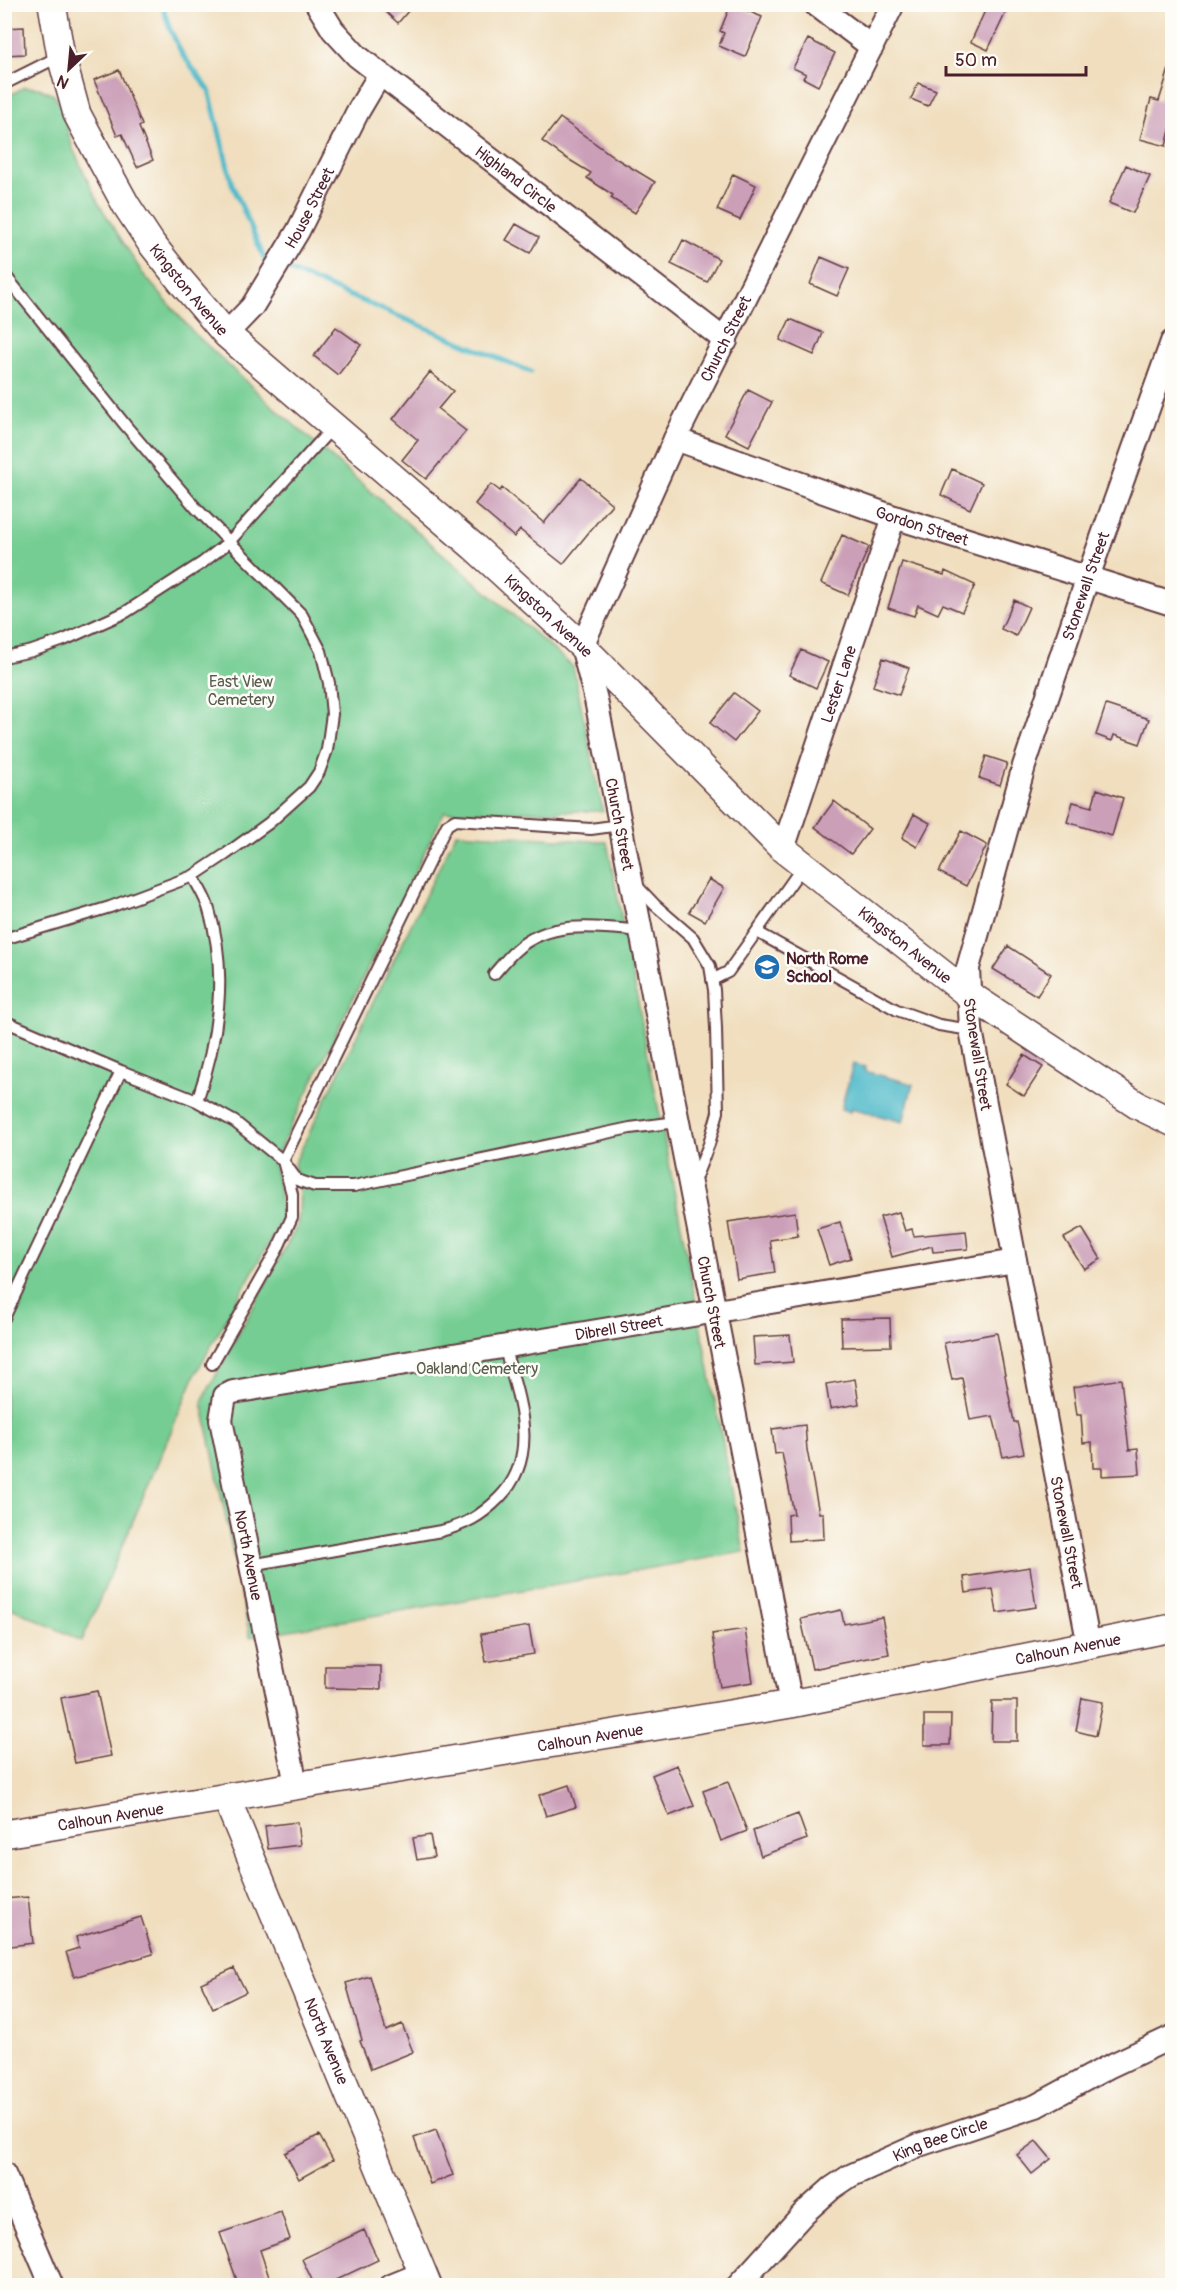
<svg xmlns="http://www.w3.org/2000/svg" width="1177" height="2290" font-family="Pangolin,sans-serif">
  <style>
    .green { fill: #75cd93; stroke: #60765f; stroke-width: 1.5 }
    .water { fill: #4db9c9; stroke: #4c6c7a; stroke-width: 1.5 }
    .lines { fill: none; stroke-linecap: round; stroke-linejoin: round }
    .stream { stroke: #4db9c9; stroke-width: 5 }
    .building { fill: #cb9fb8 }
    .service-casing { stroke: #633c41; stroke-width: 14 }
    .minor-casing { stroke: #633c41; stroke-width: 26 }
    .tertiary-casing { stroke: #633c41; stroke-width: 30 }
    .service { stroke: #fff; stroke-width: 10 }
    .minor { stroke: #fff; stroke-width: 22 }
    .tertiary { stroke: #fff; stroke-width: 27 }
    .labels { text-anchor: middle; stroke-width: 5; stroke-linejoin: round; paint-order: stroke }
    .street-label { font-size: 16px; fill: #4a1f2b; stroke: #fdfcf7 }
    .park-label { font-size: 16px; fill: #595c4f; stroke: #fdfcf7 }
    .poi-label { font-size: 16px; font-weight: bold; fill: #4a1f2b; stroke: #fdfcf7; text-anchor: start }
  </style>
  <rect width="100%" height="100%" fill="#fdfcf7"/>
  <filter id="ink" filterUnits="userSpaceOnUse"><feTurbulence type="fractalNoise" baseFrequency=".0167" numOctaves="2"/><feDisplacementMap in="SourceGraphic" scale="12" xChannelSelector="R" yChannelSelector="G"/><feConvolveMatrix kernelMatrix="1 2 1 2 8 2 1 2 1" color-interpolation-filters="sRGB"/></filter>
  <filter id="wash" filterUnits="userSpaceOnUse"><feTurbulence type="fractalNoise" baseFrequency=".008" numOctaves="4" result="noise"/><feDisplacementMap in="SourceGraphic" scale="24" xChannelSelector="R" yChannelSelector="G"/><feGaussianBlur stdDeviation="1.35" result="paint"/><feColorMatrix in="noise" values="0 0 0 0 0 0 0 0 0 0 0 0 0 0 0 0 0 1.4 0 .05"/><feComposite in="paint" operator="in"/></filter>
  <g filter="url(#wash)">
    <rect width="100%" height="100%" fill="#f0debe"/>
    <path class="green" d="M24,87L39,88L54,95L61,107L73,149L99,204L143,274L193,332L270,404L573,667L603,811L444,812L273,1163L279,1187L282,1219L195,1375L82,1641L5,1605L4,99Z
      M456,833L607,842L744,1552L250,1637L202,1401L297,1226C302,1203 299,1186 294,1164Z"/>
    <path class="water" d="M853,1064L865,1067L864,1071L913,1084L903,1122L851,1108L850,1112L841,1109Z"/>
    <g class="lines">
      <path class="stream" d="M162,4L170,29L182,54L209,90L232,184L265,260L272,263
        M284,268L531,372"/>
    </g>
    <g id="blocks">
      <path class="building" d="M377,4H414L398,23Z
        M731,4L762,17L745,57L719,46L724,33L720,31Z
        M988,4L1006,12L988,50L971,42Z
        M24,27L25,54L4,55V28Z
        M808,39L835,53L818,86L803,78L806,74L793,68Z
        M1169,69L1173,70V119L1166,146L1140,139L1151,99L1159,101Z
        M119,70L142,125L139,127L153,160L137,167L122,134L117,136L94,80Z
        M918,83L936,90L928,106L911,99Z
        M560,118L617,159L655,182L635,213L611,198L613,195L587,178L591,173L563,156L542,141Z
        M1126,165L1150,176L1133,213L1109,203Z
        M733,174L756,185L740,220L717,210Z
        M516,224L539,237L530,253L506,240Z
        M683,240L719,259L707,282L671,264Z
        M821,257L849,269L837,296L810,284Z
        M790,319L823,333L814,355L780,340Z
        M336,327L361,345L338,375L314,356Z
        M430,372L453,391L438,409L466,431L426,479L402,460L418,440L393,419Z
        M748,390L772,402L749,446L725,434Z
        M952,469L982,483L970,509L941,495Z
        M581,478L612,504L563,564L520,530L514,537L475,504L491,484L500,491L502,488L544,523Z
        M842,535L869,547L848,595L821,583Z
        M902,562L944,575L945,571L975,585L962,612L943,604L938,614L918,605L914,616L888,608Z
        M1014,600L1029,607L1016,636L1001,629Z
        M801,650L828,662L816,688L789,675Z
        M883,658L909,668L899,695L873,686Z
        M734,693L758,711L734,742L710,723Z
        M1106,705L1149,719L1140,744L1114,735L1112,741L1096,735Z
        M986,756L1007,763L1000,785L979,778Z
        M1097,789L1123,798L1112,836L1067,822L1073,802L1092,807Z
        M834,801L870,829L851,854L815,827Z
        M914,814L930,823L917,847L902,838Z
        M961,831L987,845L966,886L939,872Z
        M709,879L724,888L705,921L689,912Z
        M1008,946L1051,974L1037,996L993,969Z
        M1024,1055L1043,1067L1024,1096L1006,1084Z
        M795,1212L798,1236L770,1240L775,1273L737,1279L728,1222Z
        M899,1212L905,1231L912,1229L914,1236L966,1231L968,1249L933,1252L932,1246L892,1257L880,1217Z
        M840,1222L851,1258L829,1265L817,1229Z
        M1082,1228L1101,1259L1084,1269L1064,1238Z
        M890,1318L891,1346L842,1347L841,1319Z
        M997,1333L1014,1422H1017L1024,1453L1003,1457L993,1416L970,1420L962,1378L952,1380L944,1343Z
        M790,1335L793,1362L755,1365L753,1337Z
        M855,1379L859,1404L830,1409L826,1384Z
        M1121,1379L1129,1450L1138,1449L1140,1474L1102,1476V1468H1093L1092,1442L1083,1443L1081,1415H1077L1073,1387Z
        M805,1425L807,1450L819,1513H823L824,1539L789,1541L788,1515L794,1514L782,1453L775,1454L772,1429Z
        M1030,1567L1036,1607L997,1613L993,1589L966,1593L964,1577Z
        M841,1610L844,1624L882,1617L889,1654L812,1669L801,1619Z
        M529,1626L534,1654L486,1662L481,1634Z
        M745,1629L753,1682L720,1687L712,1634Z
        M325,1666H381V1689L325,1688Z
        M97,1691L111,1756L75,1763L61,1698Z
        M1082,1698L1103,1702L1096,1736L1076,1731Z
        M992,1701H1017V1741H991Z
        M924,1715H951L950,1745H924Z
        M677,1765L694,1806L669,1816L652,1775Z
        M728,1782L747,1831L721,1841L703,1791Z
        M569,1785L576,1807L546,1816L539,1795Z
        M798,1814L807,1839L761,1856L753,1831Z
        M297,1822L300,1845L268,1849L265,1826Z
        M430,1835L434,1857L417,1860L413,1838Z
        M28,1897L33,1943L4,1947V1899Z
        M141,1917L153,1954L74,1977L66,1952L79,1948L76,1937Z
        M234,1968L246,1992L213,2008L201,1983Z
        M370,1976L386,2031L402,2024L413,2052L371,2069L360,2041L362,2040L346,1983Z
        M436,2130L453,2175L430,2184L414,2138Z
        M319,2135L333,2160L299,2179L285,2153Z
        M1036,2141L1051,2159L1032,2174L1017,2155Z
        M281,2212L290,2239L260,2250L272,2286H239L220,2233Z
        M364,2230L378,2260L323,2286H315L302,2259Z"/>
    </g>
  </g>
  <g filter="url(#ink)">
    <use href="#blocks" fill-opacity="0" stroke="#633c41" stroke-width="1.5"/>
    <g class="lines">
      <defs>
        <path id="service" d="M4,84L60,56
          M4,274L126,426L196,508L302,615L321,651L329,683L332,714L327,750L319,772L309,787L269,823L226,854L193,876L110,907L4,939
          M4,657L32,651L64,640L126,612L202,563L229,542L333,427
          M193,876C198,887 206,898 209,910C228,972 218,1040 197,1101
          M637,886L655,905L693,938L710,966L714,990L716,1028L718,1112L709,1144L693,1184
          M757,932L897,1010L939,1025L971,1030
          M494,974C501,966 508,957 516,950C550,919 599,927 641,931
          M712,980L728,972L803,866
          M4,1021L121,1071L197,1101L235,1122L283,1161L297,1180L315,1186H354L630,1128L677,1122
          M4,1318L121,1071
          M212,1364L277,1250L292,1217V1194L283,1161L447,825L455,820L591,829L620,825
          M251,1565L441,1531C465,1525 481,1516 499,1498C542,1455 518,1397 504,1346"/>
        <g id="minor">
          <path id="s1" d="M317,4L333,30L357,56L726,341"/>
          <path d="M815,4L872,47"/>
          <path id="s2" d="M226,334L252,307L298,231L357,113L380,74"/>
          <path id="s3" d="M675,439L894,517L1172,604"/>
          <path id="s4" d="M783,849L894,517"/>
          <path id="s5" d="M1089,1646L971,1030L968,968L1024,766L1088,577L1172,342"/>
          <path id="s6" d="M791,1704L596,700L582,646L675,439L893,4"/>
          <path id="s7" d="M296,1784L221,1420L225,1396L233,1392L1015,1261"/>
          <path d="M4,2174L52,2286"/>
          <path d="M391,2286L423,2273"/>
          <path id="s8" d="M738,2286L804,2213L832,2188L850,2176L919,2145L1036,2106L1108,2067L1172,2037"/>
        </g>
        <g id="tertiary">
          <path id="s9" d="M52,4L61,56L77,114L103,163L126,205L151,243L180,280L226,334L474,547L582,646L783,849L968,994L1137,1105L1172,1122"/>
          <path id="s10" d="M226,1797L428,2286"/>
          <path id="s11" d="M4,1834L791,1704L1172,1628"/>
        </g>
      </defs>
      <use href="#service" class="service-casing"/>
      <use href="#minor" class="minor-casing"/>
      <use href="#tertiary" class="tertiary-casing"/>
      <use href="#service" class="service"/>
      <use href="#minor" class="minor"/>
      <use href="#tertiary" class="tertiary"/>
    </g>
  </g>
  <defs>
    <symbol id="school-disc" viewBox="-11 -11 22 22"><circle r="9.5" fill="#1f6fb2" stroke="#fdfcf7"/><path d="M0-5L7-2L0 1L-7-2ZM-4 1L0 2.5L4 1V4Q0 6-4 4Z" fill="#fff"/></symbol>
  </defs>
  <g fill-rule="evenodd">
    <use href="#school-disc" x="752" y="952" width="30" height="30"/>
  </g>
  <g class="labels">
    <g class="street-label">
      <text dy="6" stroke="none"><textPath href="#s1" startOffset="267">Highland Circle</textPath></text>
      <text dy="6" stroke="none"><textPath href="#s2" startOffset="152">House Street</textPath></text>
      <text dy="6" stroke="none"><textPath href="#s9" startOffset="322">Kingston Avenue</textPath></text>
      <text dy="6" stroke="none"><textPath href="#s6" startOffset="1418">Church Street</textPath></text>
      <text dy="6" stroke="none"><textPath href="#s3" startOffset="262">Gordon Street</textPath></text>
      <text dy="6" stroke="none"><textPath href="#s5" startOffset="1089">Stonewall Street</textPath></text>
      <text dy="6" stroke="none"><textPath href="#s9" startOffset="808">Kingston Avenue</textPath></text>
      <text dy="6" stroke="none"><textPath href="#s4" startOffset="174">Lester Lane</textPath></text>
      <text transform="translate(620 824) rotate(79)" y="6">Church Street</text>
      <text dy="6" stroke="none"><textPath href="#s9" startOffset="1294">Kingston Avenue</textPath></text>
      <text transform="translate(978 1054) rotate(81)" y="6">Stonewall Street</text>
      <text transform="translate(712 1302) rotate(79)" y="6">Church Street</text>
      <text dy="6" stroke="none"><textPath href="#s7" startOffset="796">Dibrell Street</textPath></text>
      <text transform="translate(1067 1532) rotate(79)" y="6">Stonewall Street</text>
      <text transform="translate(249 1555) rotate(79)" y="6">North Avenue</text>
      <text dy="6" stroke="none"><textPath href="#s11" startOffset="1080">Calhoun Avenue</textPath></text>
      <text dy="6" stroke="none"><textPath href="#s11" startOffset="594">Calhoun Avenue</textPath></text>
      <text dy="6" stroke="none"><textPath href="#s11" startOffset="108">Calhoun Avenue</textPath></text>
      <text dy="6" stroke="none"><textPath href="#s10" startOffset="264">North Avenue</textPath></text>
      <text dy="6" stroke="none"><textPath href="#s8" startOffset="255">King Bee Circle</textPath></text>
    </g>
    <g class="park-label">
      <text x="241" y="687">East View<tspan x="241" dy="18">Cemetery</tspan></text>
      <text x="477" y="1374">Oakland Cemetery</text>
    </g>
    <g class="poi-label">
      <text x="786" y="964">North Rome<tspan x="786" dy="18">School</tspan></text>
    </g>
  </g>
  <rect width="1177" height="2290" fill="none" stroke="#fdfcf7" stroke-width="24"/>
  <g transform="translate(69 69) rotate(206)" stroke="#fdfcf7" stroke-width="4.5" paint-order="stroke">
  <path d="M0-4.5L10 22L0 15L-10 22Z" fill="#4a1f2b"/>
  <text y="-9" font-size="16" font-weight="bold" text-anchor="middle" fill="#4a1f2b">N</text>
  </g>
  <path d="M946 66v9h140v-9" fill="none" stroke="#4a1f2b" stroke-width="3"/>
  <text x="955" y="66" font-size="18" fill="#4a1f2b" stroke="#fdfcf7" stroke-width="4.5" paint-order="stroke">50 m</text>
</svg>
